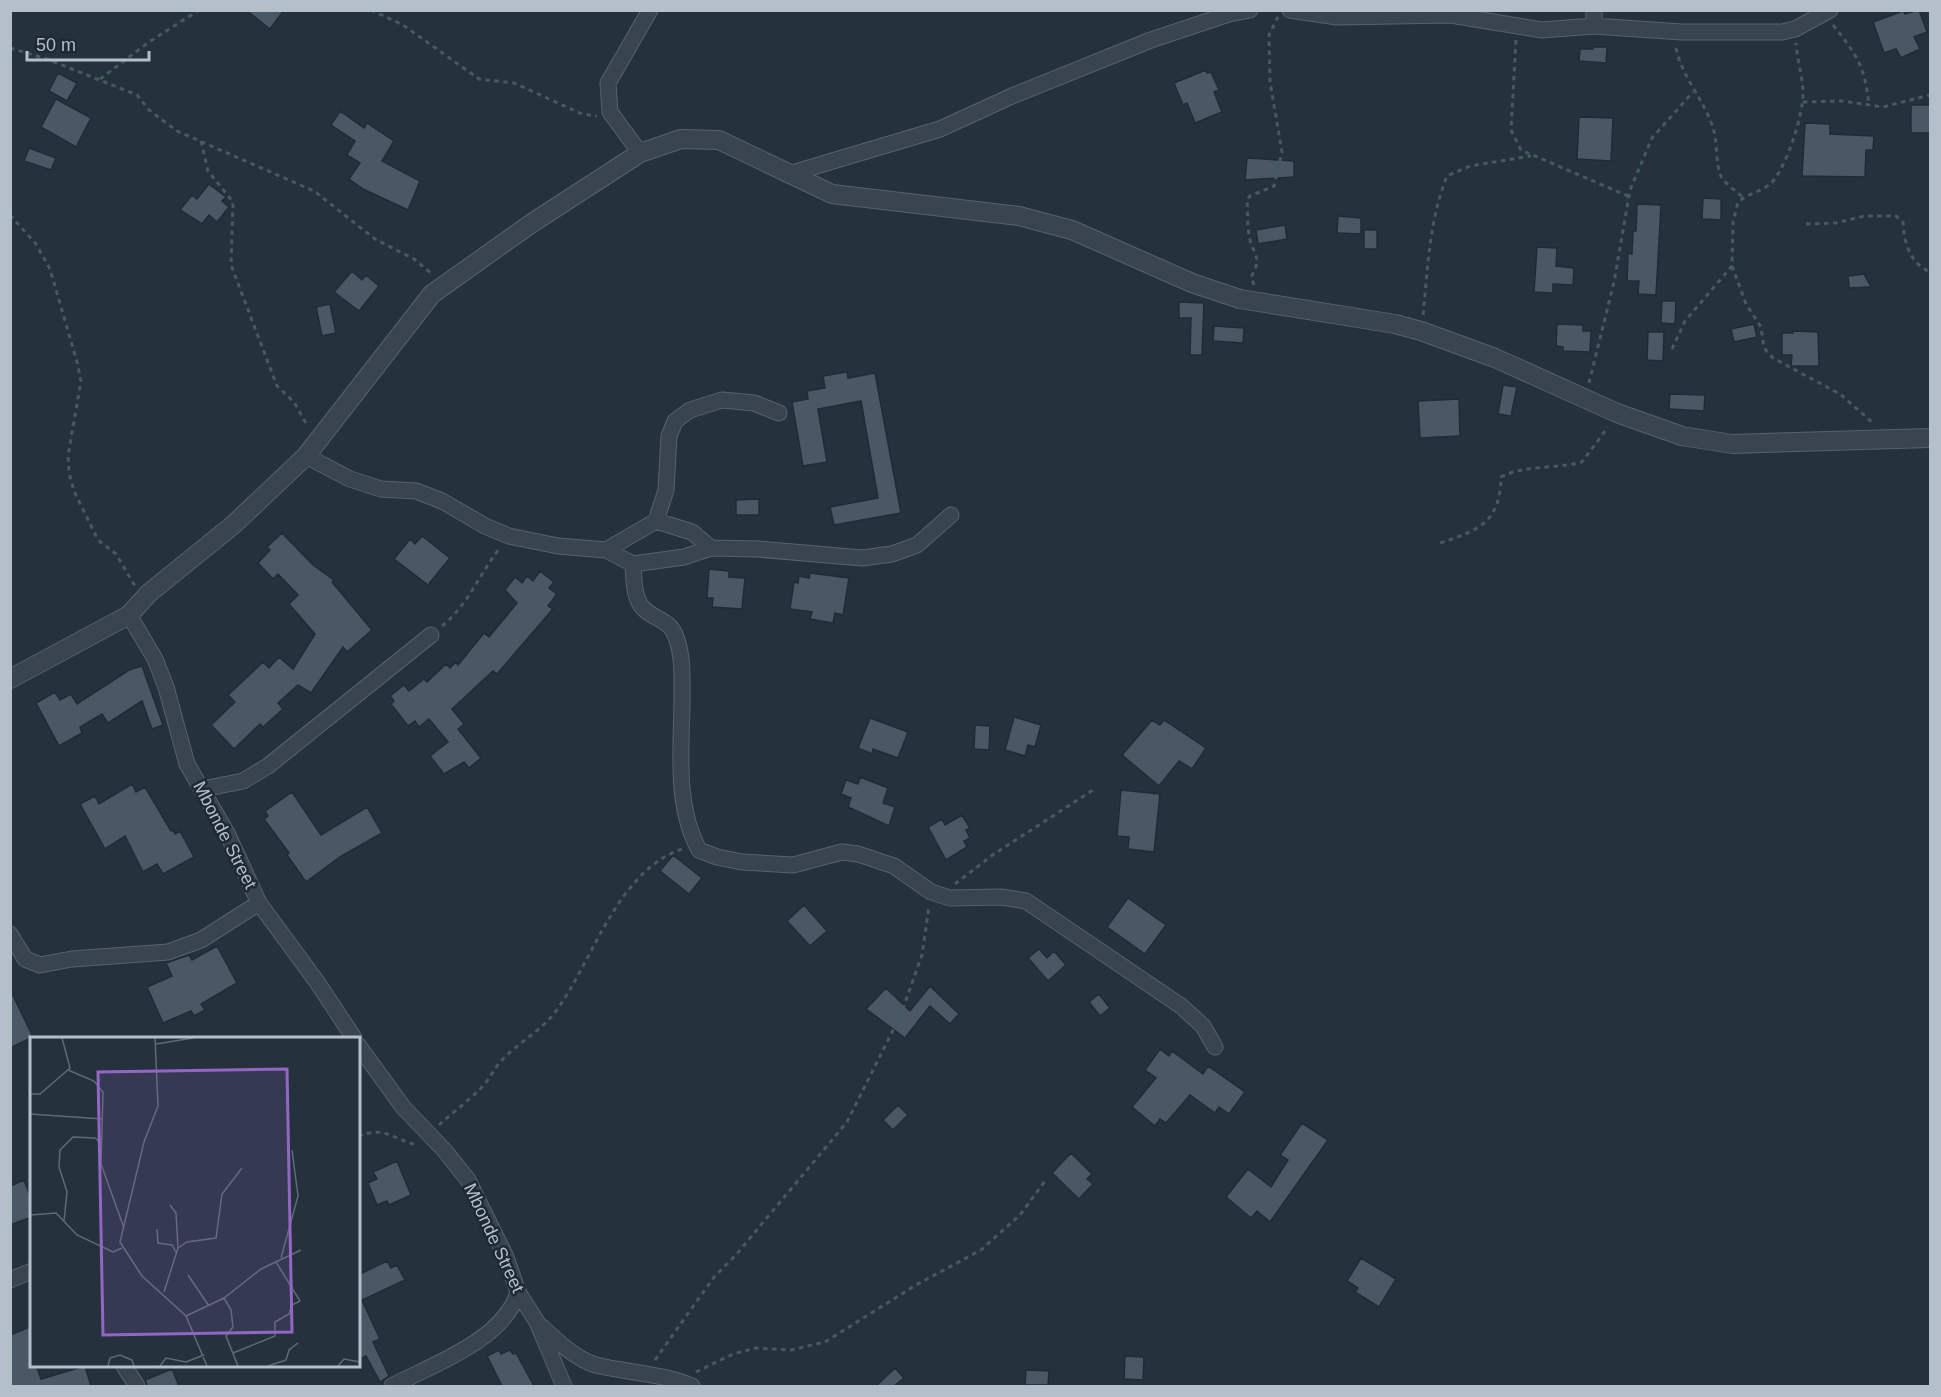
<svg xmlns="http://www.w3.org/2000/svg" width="1941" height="1397" font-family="Helvetica,sans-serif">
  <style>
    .building { fill: #495864; stroke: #202b35; stroke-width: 1.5 }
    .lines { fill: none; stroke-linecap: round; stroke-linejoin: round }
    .minor-casing { stroke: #57626c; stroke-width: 17 }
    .tertiary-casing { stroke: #57626c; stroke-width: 20 }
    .path { stroke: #455b5c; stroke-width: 3; stroke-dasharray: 4.5 4.5; stroke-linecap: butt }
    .minor { stroke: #39444e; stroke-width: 15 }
    .tertiary { stroke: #39444e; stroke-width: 18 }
    .labels { text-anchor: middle; stroke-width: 5; stroke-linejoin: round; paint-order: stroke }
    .street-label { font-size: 18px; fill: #b5bfc9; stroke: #1e2933 }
    .inset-road { fill: none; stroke: #5f6a76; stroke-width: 1.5 }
    .view { fill: #9267c3; fill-opacity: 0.15; stroke: #9267c3; stroke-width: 3 }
    .inset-edge { fill: none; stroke: #b5bfc9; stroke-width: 3 }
  </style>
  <rect width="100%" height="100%" fill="#25323e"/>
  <path class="building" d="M246,10H284L270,29Z
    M1919,10L1927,32L1914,37L1920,49L1901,58L1896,49L1884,53L1873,22L1903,11L1905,14Z
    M1593,47H1607L1606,63L1579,61L1580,49H1593Z
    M1206,70L1207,73L1211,72L1219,90L1214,92L1222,112L1195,123L1187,103L1183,105L1174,83Z
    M58,73L77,83L67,101L49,91Z
    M56,99L91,118L76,147L41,127Z
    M1911,105H1930V133H1911Z
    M340,111L364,128L367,123L394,141L382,161L420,181L408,210L363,189L349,179L360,163L347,155L355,141L331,125Z
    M1579,117L1613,118L1611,161L1577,159Z
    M1805,123L1830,124V134L1874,136L1873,150H1866L1865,177L1802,176Z
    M29,148L56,158L51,170L24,161Z
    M1247,158L1294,161V177L1245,180Z
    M209,184L226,197L222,201L229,207L217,222L209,215L202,224L180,210L192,195L197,199Z
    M1703,198L1721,199V220L1702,219Z
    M1637,204L1661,205L1656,295L1638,294L1639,281H1627L1628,253L1632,254L1633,231H1636Z
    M1338,216L1361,218V234L1337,233Z
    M1285,225L1287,239L1258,244L1256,230Z
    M1364,230H1377V249H1364Z
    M1537,247L1557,248L1556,266L1574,268L1573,285L1553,284V293L1534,292Z
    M352,271L362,280L366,275L379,286L359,311L334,292Z
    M1864,274L1871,287L1849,288L1848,276Z
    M1662,301H1676L1675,324L1661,323Z
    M1179,302L1204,303L1202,355H1190L1191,318H1179Z
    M330,304L336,333L322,336L316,307Z
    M1557,324L1583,325V331H1591L1590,352L1563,351V347L1556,346Z
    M1754,324L1757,337L1734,342L1731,329Z
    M1214,326L1244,328L1243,343L1213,341Z
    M1793,331L1818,332L1819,366H1791L1792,355H1782V333H1793Z
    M1648,332H1664L1663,361L1647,360Z
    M847,372L848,378L875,373L901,513L834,525L830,507L878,498L861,401L818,409L827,462L803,466L792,402L808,399L807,391L825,388L823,376Z
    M1503,385L1517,387L1511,416L1498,414Z
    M1670,394L1705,395L1704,411L1669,409Z
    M1459,399L1460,436L1420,438L1418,401Z
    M759,499V515H736V500Z
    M282,533L313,565L334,580L332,582L372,630L347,652L343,647L311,693L298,685L278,703L283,709L263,727L260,724L234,749L211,725L235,702L228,695L263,662L269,668L279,657L293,669L315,634L289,604L298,595L278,574L273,579L258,563L270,550L267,547Z
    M422,536L450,558L428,585L394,559L410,539L415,544Z
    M709,569L729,571V577L745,578L742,609L712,607L713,598H707Z
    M540,571L554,582L549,588L557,594L548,606L553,609L497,674L493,671L452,709L464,724L458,729L481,758L469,768L464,762L444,774L430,756L448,742L429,719L419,727L415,721L408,726L391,704L394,701L390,696L404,685L409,691L424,679L427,682L446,664L450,668L456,662L458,665L484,633L489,637L517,603L505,590L515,577L522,583L527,576L533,581Z
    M810,573L849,578L843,615L835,613L833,623L810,619L812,612L790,609L794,582L798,583L799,576L809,578Z
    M142,666L163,725L152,729L142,701L108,723L102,714L80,727L82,733L59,746L36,703L55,692L60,700L71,694L77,704L129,670Z
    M1014,717L1041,725L1035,747L1028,745L1025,756L1005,750Z
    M870,718L908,732L898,758L873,749L872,754L858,748Z
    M1152,720L1160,725L1164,720L1206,748L1192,769L1179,761L1159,786L1122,755Z
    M975,725L990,726L989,750L974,749Z
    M860,777L888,788L883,803L895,807L889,826L848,807L851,798L841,794L846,780L858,784Z
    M132,784L136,792L145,787L171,831L173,830L175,834L180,831L194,857L163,874L157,864L143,872L125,836L105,849L80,804L95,796L99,804Z
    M1121,790L1160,794L1154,852L1128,849L1129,837L1117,836Z
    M292,792L321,835L367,807L382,833L340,857L306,882L287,855L289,853L264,819L268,816L265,811Z
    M962,815L970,828L966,830L970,838L964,841L967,847L946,860L928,827L942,819L945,825Z
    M673,855L702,878L689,894L660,871Z
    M1128,898L1166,925L1145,954L1107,927Z
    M804,905L827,931L810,946L787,921Z
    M217,946L237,983L201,1004L205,1010L194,1016L191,1011L163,1023L147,987L172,976L166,963L189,955L192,960Z
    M1039,949L1047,958L1054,951L1066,965L1048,981L1028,958Z
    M930,986L959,1014L950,1024L930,1006L905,1038L866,1009L886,988L910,1011Z
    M10,989L33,1037L10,1048Z
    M1099,994L1110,1008L1100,1016L1089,1002Z
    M1160,1049L1169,1056L1172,1051L1203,1074L1208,1066L1245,1092L1229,1114L1219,1107L1215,1113L1190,1095L1166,1123L1160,1119L1155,1126L1132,1107L1156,1078L1145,1070Z
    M898,1105L908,1115L893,1130L883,1120Z
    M1302,1123L1328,1140L1270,1222L1257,1211L1251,1218L1226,1197L1248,1169L1271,1187L1288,1160L1280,1155Z
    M1071,1153L1092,1174L1087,1179L1093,1184L1079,1199L1052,1173Z
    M397,1161L411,1195L389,1205L387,1201L377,1205L368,1183L377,1179L373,1172Z
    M24,1180L32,1200V1217L10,1225V1186Z
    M1361,1258L1396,1279L1379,1307L1355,1292L1358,1288L1347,1281Z
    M387,1261L391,1268L397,1265L405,1280L362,1300L380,1339L373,1342L389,1376L380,1382L366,1356L358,1360V1275Z
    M32,1326V1365H36L41,1379L85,1366L91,1386H10V1335Z
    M499,1350L501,1354L510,1350L513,1354L516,1353L534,1386H502L487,1356Z
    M1125,1356L1144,1357L1143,1380L1124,1379Z
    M895,1368L904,1378L894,1386H876Z
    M172,1369L179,1386H147L145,1380Z
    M1026,1370L1049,1371L1048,1385H1025Z"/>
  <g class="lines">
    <defs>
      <path id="minor" d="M1290,10L1337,17L1451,15L1542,30L1594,26L1682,32H1782L1795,29L1830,10
        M1594,26V10
        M640,153L610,112L608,83L650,10
        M789,174L940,129L1012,96L1151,40L1229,14L1250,10
        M306,456L350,479L381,489L416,491L442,501L485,526L509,536L558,546L606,550L633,564L684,557L711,548L758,549L862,558L892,554L917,545L951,515
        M656,521L692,532L711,548
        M606,550L656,521L666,490L669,436L675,421L690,410L722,400L754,403L779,413
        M633,564C634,577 633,597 643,608C654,620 670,619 676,637C683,656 682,676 682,696C682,747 674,804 699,850L717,857L742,862L793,865L842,852L858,854L894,866L931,892L950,898L1001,897L1026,901L1181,1006L1203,1026L1215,1047
        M129,615L155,659L166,687L187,764L227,833L259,903L317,982L354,1038
        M203,789L243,781L268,766L431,635
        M10,934L25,959L40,965L72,959L168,952L201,940L259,903
        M358,1045L403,1107L445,1151L468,1180L506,1257L518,1292L537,1322L564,1386
        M10,1280L32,1271
        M542,1327C557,1341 576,1359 596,1365C628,1373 661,1373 692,1386
        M124,1366L137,1386
        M392,1386C434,1364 504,1340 518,1292"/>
      <path id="tertiary" d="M10,679L129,615L149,593L233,525L306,456L432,294L532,223L640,153L681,139L719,140L832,194L1019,216L1072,230L1192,283L1240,299L1395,324L1421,331L1495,358L1617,413L1682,436L1732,444L1930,438"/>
    </defs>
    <use href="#minor" class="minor-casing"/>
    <use href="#tertiary" class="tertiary-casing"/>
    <path class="path" d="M371,10L403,25L479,79L514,83L582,114L597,116
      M1833,25C1857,55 1865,66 1869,106
      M1516,40L1511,130L1521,150L1628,196
      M10,48L47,59L137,95L149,110L177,131L314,191L375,239L414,259L432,274
      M1676,48C1682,78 1704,99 1713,128C1718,142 1715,167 1722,178C1727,185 1737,192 1743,197
      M100,79L149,42L199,10
      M1803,102L1842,101L1883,107L1930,95
      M201,141L208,171L233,202L231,265L277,386L294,402L308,427
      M10,215L36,244L50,269L77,362L81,381L68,456L69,473L74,491L98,540L116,554L135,586
      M1806,224L1836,223L1864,216H1896L1903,222C1904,243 1910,263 1930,272
      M1732,266L1746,304L1761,327L1764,348L1773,358L1840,394L1873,423
      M1254,285L1251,277C1262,258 1255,257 1250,240C1247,228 1248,213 1247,200L1250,196L1274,186L1282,152L1270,82L1269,35L1278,17
      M1423,315C1428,267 1429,221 1447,176L1470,166L1531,156
      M1672,349L1685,321L1732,266L1733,222L1738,202C1747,194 1760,192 1770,184C1786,170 1803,115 1803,94C1803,77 1797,60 1796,43
      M1589,383L1614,282L1630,190L1652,138L1693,92
      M1440,543C1479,530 1500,523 1501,477C1522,465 1557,469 1582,462L1608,427
      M442,626C469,604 479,574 500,548
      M955,884L994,854L1093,790
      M439,1125C453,1112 470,1100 483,1086C491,1077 496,1065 505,1057C521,1041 542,1030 556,1011C593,961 617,871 682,849
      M358,1136C386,1126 392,1139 417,1145
      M655,1360L714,1277L735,1256L847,1122L901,1014L922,955L929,906
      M696,1372L733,1354L756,1348L791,1350L825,1342L916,1285L981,1250L1020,1215L1045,1181"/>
    <use href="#minor" class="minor"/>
    <use href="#tertiary" class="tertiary"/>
  </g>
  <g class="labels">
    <g class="street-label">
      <text transform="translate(225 835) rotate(63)" y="6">Mbonde Street</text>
      <text transform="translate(494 1238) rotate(65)" y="6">Mbonde Street</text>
    </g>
  </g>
  <g transform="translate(30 1037)">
    <rect width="330" height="330" fill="#25323e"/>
    <path class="inset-road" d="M125,1L128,69L114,105L90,205L112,239L156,279L177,329M126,7L163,1M38,33L64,44L73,55L71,127L94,191M0,57H10L40,31L32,1M0,77L73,82M0,178L26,176L47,198L83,215L92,211M34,184L37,155L29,130L30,113L43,100L65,101L71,106M127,192L128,206L142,208L146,215M148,211L157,205L186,201L192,157L212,131M251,221L268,159L262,113M158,238L179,269M134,255L148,211L146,176L140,168M194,261L201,273L203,290L196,299L208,329M156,279L194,261L231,232L271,213M203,316L245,299V285L259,277L262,268L270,264L246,225M78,329L80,321L90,318L102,323L104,329M130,329L136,321L156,325L174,318M238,329L256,323L259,313L268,306M308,329L314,322L330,325"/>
    <path class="view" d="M257,32L262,295L73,298L68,35Z"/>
    <rect width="330" height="330" class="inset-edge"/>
  </g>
  <rect width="1941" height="1397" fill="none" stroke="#b5bfc9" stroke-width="24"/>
  <path d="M27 51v9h122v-9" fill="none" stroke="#b5bfc9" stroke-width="3"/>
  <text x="36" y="51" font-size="18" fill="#b5bfc9" stroke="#1e2933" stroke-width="4.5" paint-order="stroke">50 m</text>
</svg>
